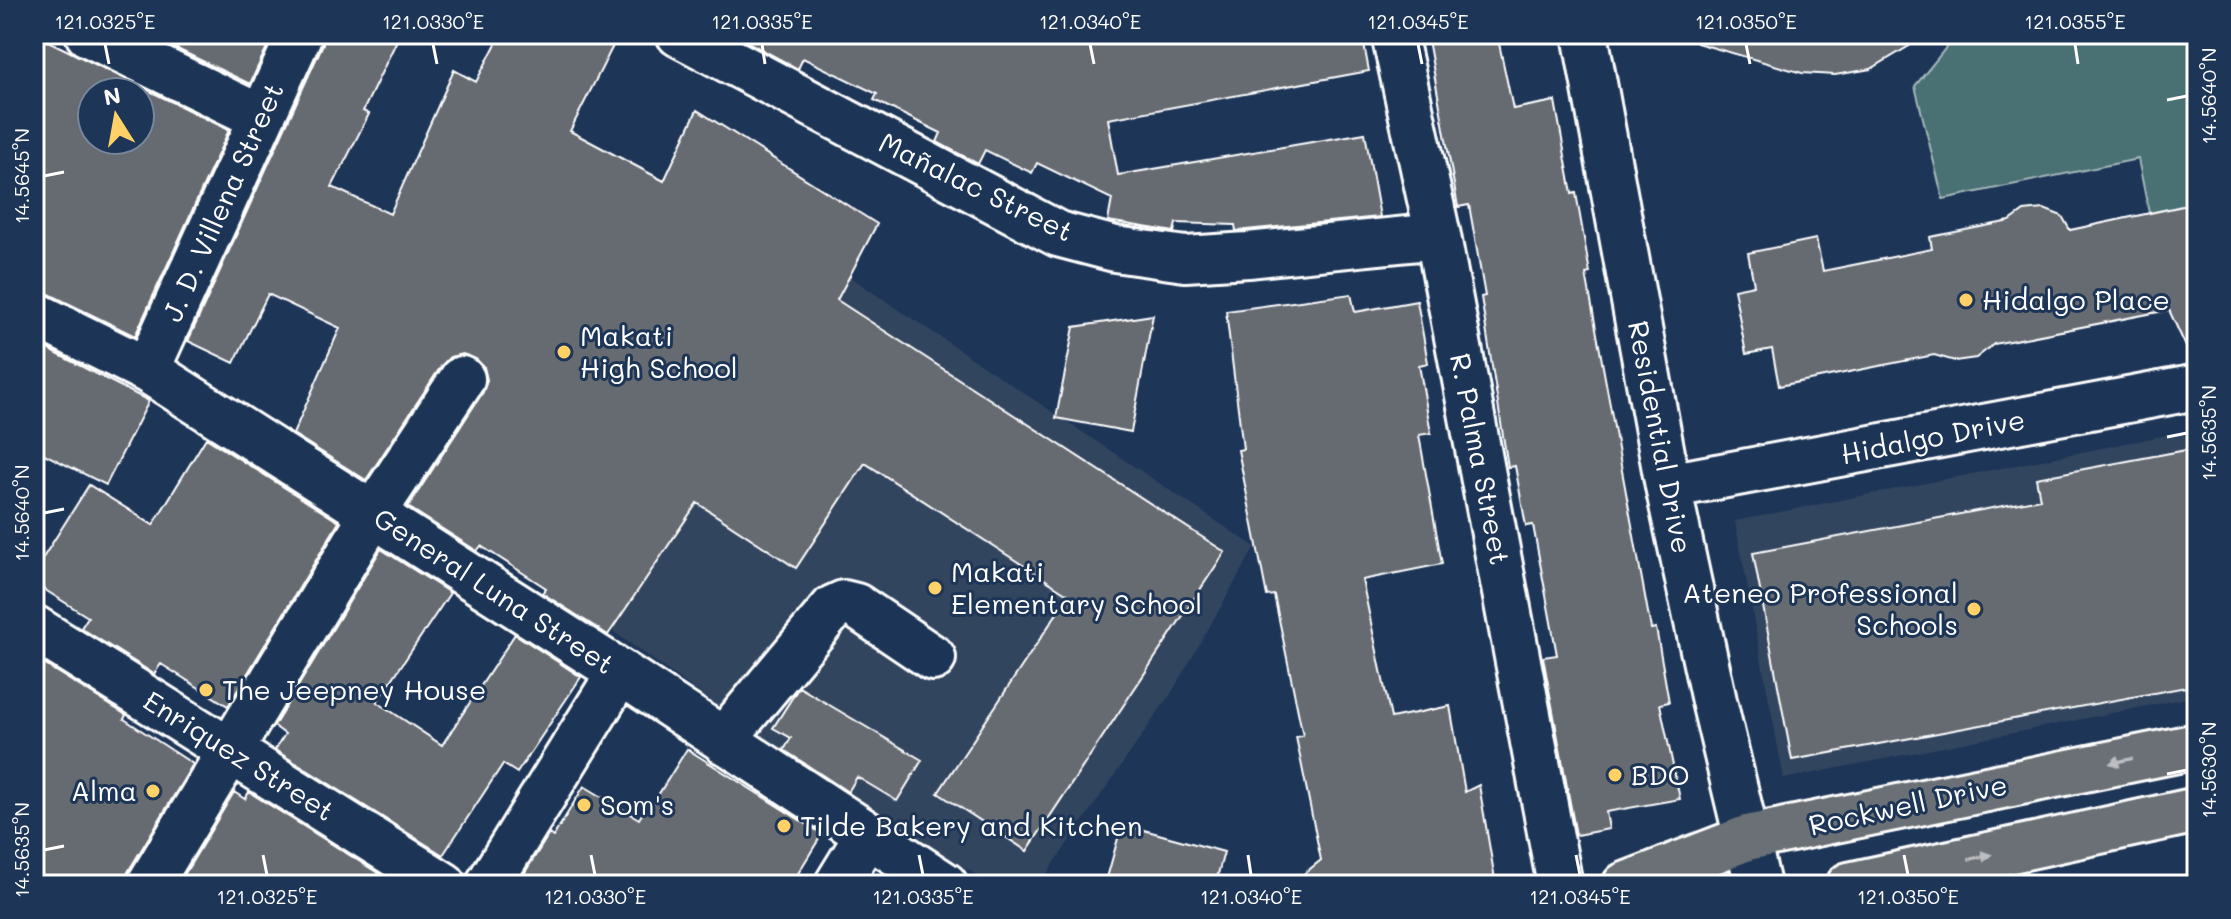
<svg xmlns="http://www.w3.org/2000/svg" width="2231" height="919" font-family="Mali,sans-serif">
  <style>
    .built { fill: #33455f }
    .green { fill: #496f73; stroke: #a4b7b9; stroke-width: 2 }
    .building { fill: #666b71; stroke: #fff; stroke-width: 2; fill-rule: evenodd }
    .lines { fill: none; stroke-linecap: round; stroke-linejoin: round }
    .minor-casing { stroke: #fff; stroke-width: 50 }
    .major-casing { stroke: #fff; stroke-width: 50 }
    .minor { stroke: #1d3557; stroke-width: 44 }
    .major { stroke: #6b6f75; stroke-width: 44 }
    .oneway { fill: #bcbec1 }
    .ticks { fill: none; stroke: #fff; stroke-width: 3 }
    .poi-dot { fill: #ffd166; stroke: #1d3557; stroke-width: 3 }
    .labels { text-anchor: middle; stroke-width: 6; stroke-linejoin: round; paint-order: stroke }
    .street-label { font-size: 28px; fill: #fff; stroke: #1d3557 }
    .poi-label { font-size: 28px; fill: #fff; stroke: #1d3557; text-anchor: start }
    .neatline { fill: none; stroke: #fff; stroke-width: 3 }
    .ticks-label { font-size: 20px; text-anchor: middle; fill: #fff }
  </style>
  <rect width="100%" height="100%" fill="#1d3557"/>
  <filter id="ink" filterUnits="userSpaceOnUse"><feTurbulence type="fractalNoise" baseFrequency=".0125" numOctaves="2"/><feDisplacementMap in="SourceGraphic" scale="16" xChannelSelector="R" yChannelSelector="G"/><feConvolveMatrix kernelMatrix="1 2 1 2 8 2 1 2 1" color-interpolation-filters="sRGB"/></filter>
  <g filter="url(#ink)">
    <path class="built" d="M850,277L1255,547L1172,692L1039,885H993L819,778L611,630Z
      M2197,429V696L1784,779L1735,521Z"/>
    <path class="green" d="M1957,34H2197V203L2149,213L2138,159L1943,199L1915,86Z"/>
    <path class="building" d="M34,34L229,130L135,336L45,292L34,289ZM92,92H140V140H92Z
      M146,34H273L250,84Z
      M325,34H400L363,111L369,114L332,187L390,214L454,70L476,82L501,34H619L570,131L664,181L697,110L877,224L837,300L1225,552L1027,851L938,793L1069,595L865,463L796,568L697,503L608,635L542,593L546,588L481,546L477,551L408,507L483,392L487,380L484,367L476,359L463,354L450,357L442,365L366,480L293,434L340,328L268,294L234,363L188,341L323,44Z
      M733,34H1362L1369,71L1108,119L1118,175L1365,133L1380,217L1236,231L1235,225L1176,223L1174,232L1108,221L1112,199L1037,163L1032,173L985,150L978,164L937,142L941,133L874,100L877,94L803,58L798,69Z
      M1427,34H1497L1513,109L1555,101L1572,194L1576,193L1590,273L1586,274L1651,629L1656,628L1669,702L1660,704L1680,799L1606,812L1609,829L1576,835L1543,657L1557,655L1533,525L1526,526L1515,466L1508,467L1481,297L1485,296L1469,205L1458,207Z
      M1699,34H1929L1871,69L1835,75L1802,73L1697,43Z
      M2197,203V363L2193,362L2169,310L1994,344L1976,358L1955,361L1934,355L1779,386L1772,349L1746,354L1734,289L1754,285L1748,253L1816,239L1823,271L1932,249L1930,237L2010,221L2024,211L2044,209L2062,216L2070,230Z
      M1351,294L1355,312L1417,301L1428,363L1419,365L1431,433L1419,435L1442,564L1362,580L1391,718L1450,706L1465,792L1479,785L1496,885H1290L1321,860L1296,737L1303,736L1274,595L1267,596L1238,450L1243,449L1226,311Z
      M1153,315L1131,432L1056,418L1074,327Z
      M34,342L149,401L106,485L34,449Z
      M206,438L339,522L228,706L161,664L154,674L81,628L88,617L34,583V572L89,485L153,525Z
      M2197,448V685L1792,760L1753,553L2040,499L2036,478Z
      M381,549L450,593L377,702L442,745L515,634L581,677L517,773L503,764L443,855L275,750L285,734L274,726Z
      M34,658L126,715L124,719L193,764L128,872L124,885H57L34,871Z
      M799,687L922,760L897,801L857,777L848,792L784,750L791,738L773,728Z
      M687,749L822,834L791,885H517L549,834L553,837L584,786L639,819L645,809L648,811Z
      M234,792L245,799L249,792L397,885H178Z
      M1122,824L1224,852L1215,885H1105Z"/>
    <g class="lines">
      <defs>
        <path id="minor" d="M88,34L260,117
          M679,34L1058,234L1115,249L1185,259L1248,255L1438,236
          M1394,34L1438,236L1560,885
          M1585,34L1668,486L1714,701L1758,885
          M34,314L147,370L620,672L945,885
          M147,370L300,34
          M1668,486L2197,387
          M34,628L444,885
          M725,742L738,722L833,608L844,603L856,606L933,658
          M149,885L373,514L462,379
          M488,885L620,672
          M837,885L867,836"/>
        <path id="major" d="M1625,885L1747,838L2197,746
          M1849,885L2197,810"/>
      </defs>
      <use href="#minor" class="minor-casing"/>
      <use href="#major" class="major-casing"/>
      <use href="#minor" class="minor"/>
      <use href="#major" class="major"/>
    </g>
    <defs><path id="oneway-solid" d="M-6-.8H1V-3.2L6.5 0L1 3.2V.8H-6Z" transform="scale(2)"/></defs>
    <g class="oneway">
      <use href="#oneway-solid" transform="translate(2121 761) rotate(168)"/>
      <use href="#oneway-solid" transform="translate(1980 857) rotate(-12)"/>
    </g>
  </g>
  <path class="ticks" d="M105,44L109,64M433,44L437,64M762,44L765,64M1090,44L1094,64M1418,44L1422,64M1746,44L1750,64M2075,44L2078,64M2167,100L2187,96M44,176L64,172M2167,437L2187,433M44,513L64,509M2167,774L2187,770M44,850L64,846M263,855L267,875M591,855L595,875M919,855L923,875M1248,855L1251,875M1576,855L1580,875M1904,855L1908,875"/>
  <g class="poi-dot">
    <circle cx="1966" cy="300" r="8"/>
    <circle cx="564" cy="352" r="8"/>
    <circle cx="935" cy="588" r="8"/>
    <circle cx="1974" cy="609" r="8"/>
    <circle cx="206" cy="690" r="8"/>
    <circle cx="1615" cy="775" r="8"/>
    <circle cx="153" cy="791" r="8"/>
    <circle cx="584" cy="805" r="8"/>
    <circle cx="784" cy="826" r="8"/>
  </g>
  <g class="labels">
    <g class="street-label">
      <text transform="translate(976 187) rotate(26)" y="10">Mañalac Street</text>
      <text transform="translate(223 202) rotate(-66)" y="10">J. D. Villena Street</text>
      <text transform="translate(1660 437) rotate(79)" y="10">Residential Drive</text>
      <text transform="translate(1933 437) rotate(-11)" y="10">Hidalgo Drive</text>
      <text transform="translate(1480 459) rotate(79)" y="10">R. Palma Street</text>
      <text transform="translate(494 591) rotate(33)" y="10">General Luna Street</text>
      <text transform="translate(239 756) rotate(32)" y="10">Enriquez Street</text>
      <text transform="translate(1908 805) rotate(-12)" y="10">Rockwell Drive</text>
    </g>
    <g class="poi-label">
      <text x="1982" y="310">Hidalgo Place</text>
      <text x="580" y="346">Makati<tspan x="580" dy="32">High School</tspan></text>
      <text x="951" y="582">Makati<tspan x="951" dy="32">Elementary School</tspan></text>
      <text x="1958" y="603" text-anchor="end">Ateneo Professional<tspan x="1958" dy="32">Schools</tspan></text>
      <text x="222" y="700">The Jeepney House</text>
      <text x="1631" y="785">BDO</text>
      <text x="137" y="801" text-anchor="end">Alma</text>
      <text x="600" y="815">Som's</text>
      <text x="800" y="836">Tilde Bakery and Kitchen</text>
    </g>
  </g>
  <rect width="2231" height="919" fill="none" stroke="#1d3557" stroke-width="88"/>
  <g transform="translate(116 116) rotate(349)"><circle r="38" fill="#1d3557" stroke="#77869a" stroke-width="2"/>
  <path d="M0-6L14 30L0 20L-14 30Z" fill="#ffd166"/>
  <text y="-12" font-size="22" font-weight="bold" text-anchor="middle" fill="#ffffff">N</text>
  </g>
  <rect x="44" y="44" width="2143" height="831" class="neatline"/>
  <g class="ticks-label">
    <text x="105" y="29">121.0325°E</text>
    <text x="433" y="29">121.0330°E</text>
    <text x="762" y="29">121.0335°E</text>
    <text x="1090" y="29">121.0340°E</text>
    <text x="1418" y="29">121.0345°E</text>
    <text x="1746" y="29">121.0350°E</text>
    <text x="2075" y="29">121.0355°E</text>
    <text transform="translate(2209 96) rotate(-90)" y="7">14.5640°N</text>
    <text transform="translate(22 176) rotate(-90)" y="7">14.5645°N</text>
    <text transform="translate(2209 433) rotate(-90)" y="7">14.5635°N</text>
    <text transform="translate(22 513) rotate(-90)" y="7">14.5640°N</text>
    <text transform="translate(2209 770) rotate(-90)" y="7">14.5630°N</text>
    <text transform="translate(22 850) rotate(-90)" y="7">14.5635°N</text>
    <text x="267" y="904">121.0325°E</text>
    <text x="595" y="904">121.0330°E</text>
    <text x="923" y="904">121.0335°E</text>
    <text x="1251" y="904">121.0340°E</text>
    <text x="1580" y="904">121.0345°E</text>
    <text x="1908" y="904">121.0350°E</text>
  </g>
</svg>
